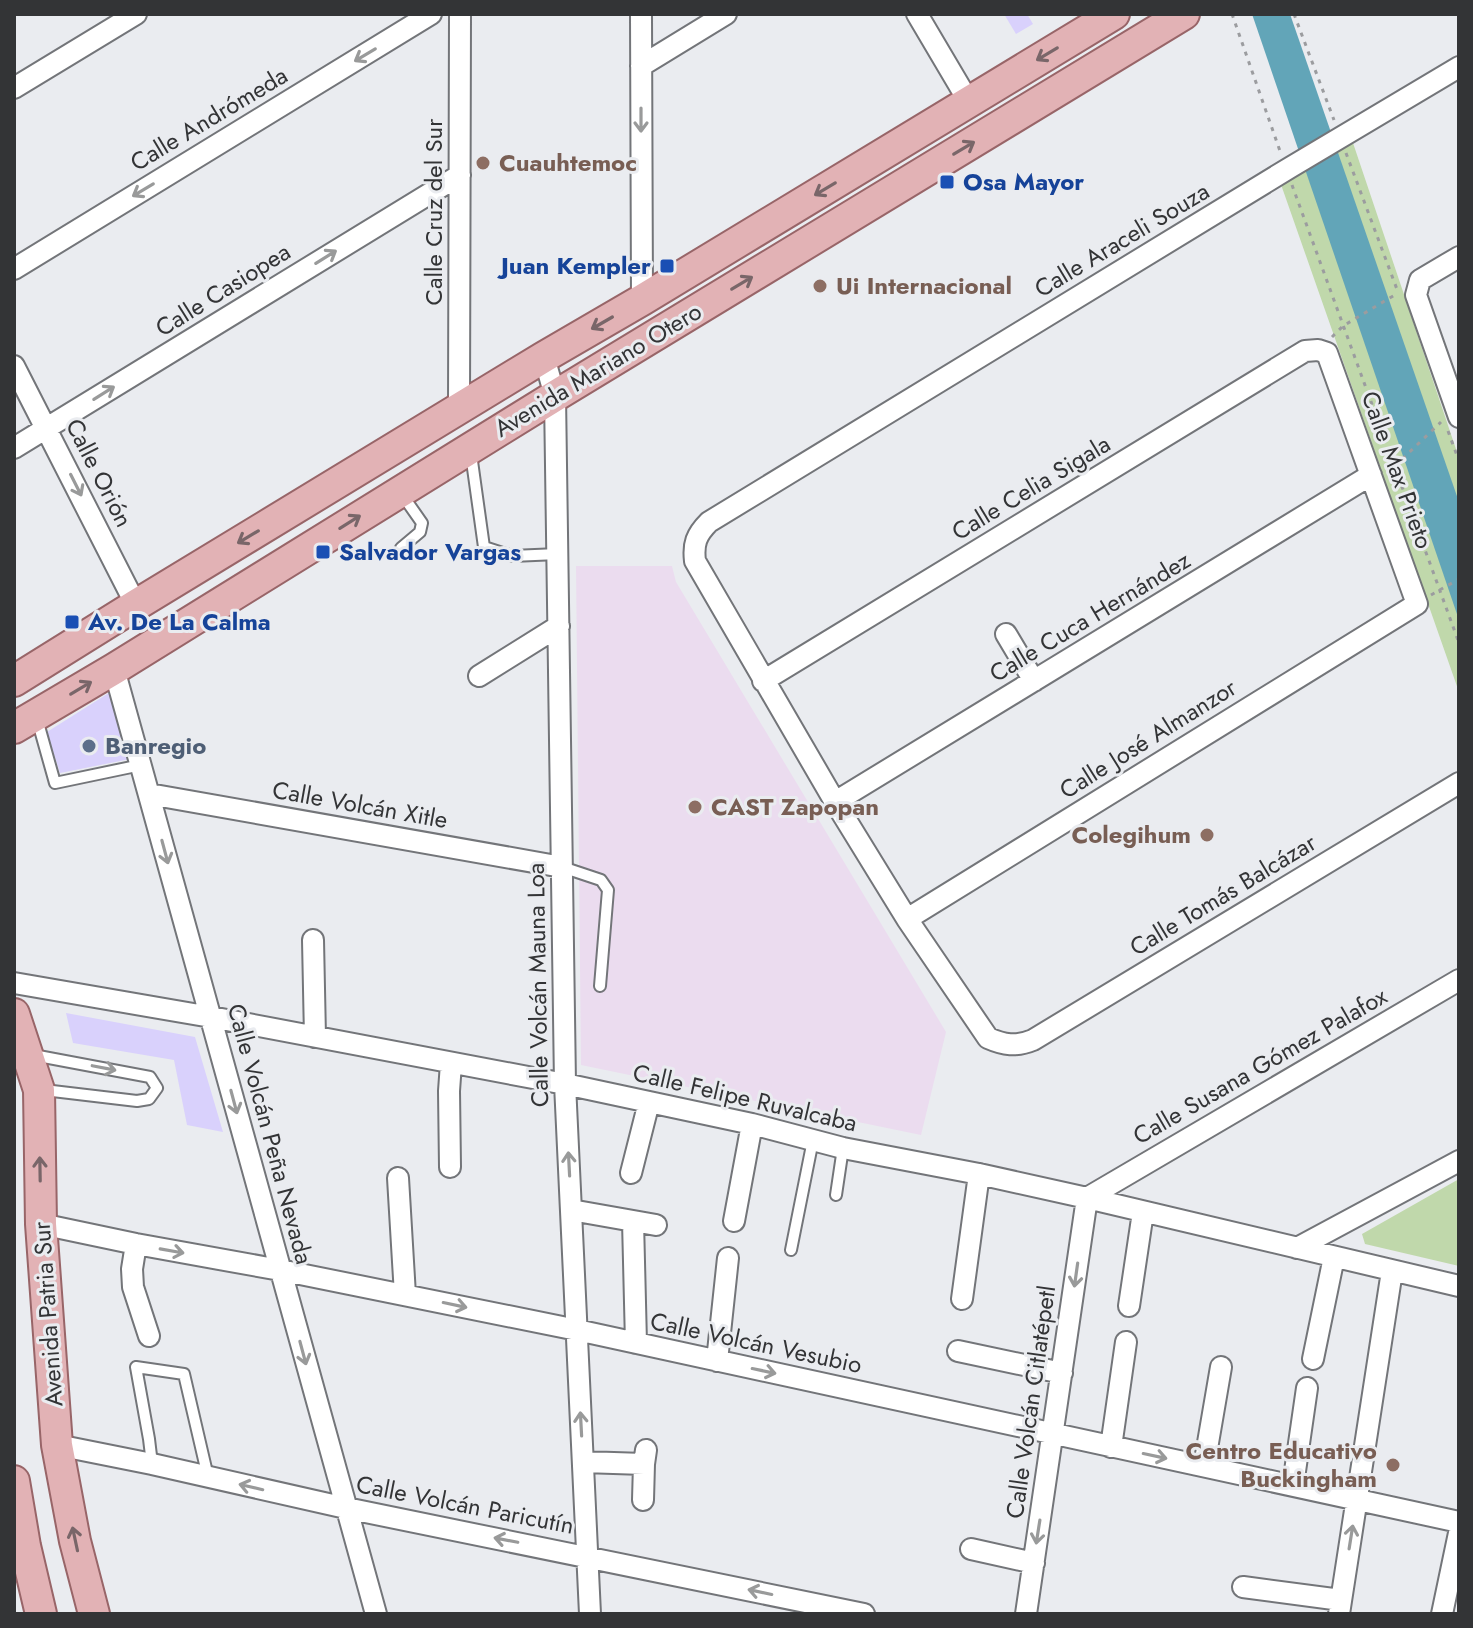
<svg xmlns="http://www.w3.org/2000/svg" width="1473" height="1628" font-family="Jost,sans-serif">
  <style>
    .education { fill: #ebdcef }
    .green { fill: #c0d8ab }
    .water { fill: #62a5b8 }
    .building { fill: #d9d1fc }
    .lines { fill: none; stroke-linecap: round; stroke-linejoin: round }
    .service-casing { stroke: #737579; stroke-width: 14 }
    .minor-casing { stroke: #737579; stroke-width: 24 }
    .primary-casing { stroke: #986568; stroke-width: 34 }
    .path { stroke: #9b9c9f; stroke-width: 3; stroke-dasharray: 4 6; stroke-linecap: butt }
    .service { stroke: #fff; stroke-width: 10 }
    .minor { stroke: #fff; stroke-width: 20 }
    .primary { stroke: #e2b2b5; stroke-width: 30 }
    .oneway { stroke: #796669 }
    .oneway2 { stroke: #999a9a }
    .education-dot { fill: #8d6e63; stroke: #eaecf0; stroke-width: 3 }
    .transit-dot { fill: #1a4fb4; stroke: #eaecf0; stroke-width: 3 }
    .service-dot { fill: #5c6f8a; stroke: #eaecf0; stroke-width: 3 }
    .labels { text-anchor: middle; stroke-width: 6; stroke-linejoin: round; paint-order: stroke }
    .street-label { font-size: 24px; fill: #333436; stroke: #eaecf0 }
    .education-label { font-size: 24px; font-weight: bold; fill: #785e54; stroke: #eaecf0; text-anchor: start }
    .transit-label { font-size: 24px; font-weight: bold; fill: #164399; stroke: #eaecf0; text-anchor: start }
    .service-label { font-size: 24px; font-weight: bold; fill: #4e5e75; stroke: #eaecf0; text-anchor: start }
  </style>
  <rect width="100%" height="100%" fill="#eaecf0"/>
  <path class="education" d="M576,566H672L676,582L946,1032L921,1135L581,1065Z"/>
  <path class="green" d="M1351,137L1459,458V692L1278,176Z
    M1459,1179V1266L1365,1244L1362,1234Z"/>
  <path class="water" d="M1252,14H1290L1459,502V620Z"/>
  <path class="building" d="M1004,14H1027L1033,24L1016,34Z
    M112,691L130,759L60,773L47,732Z
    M66,1013L195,1037L223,1132L187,1125L174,1060L73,1043Z"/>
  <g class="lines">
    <defs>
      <path id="service" d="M471,454L484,547L512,556L558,554
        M401,548L420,532L422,523L401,493
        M37,719L55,783L141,765
        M562,867L601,880L608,890L600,986
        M33,1055L150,1077L157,1088L149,1099L137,1101L44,1090
        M836,1195L843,1148
        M791,1250L813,1140
        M152,1464L149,1439L136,1367L184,1374L208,1477"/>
      <path id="minor" d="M641,14L642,300
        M917,14L969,102
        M641,66L726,14
        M1459,67L1291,167L709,522C696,535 693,544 695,561L835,802L907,919L988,1038C1004,1045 1016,1047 1033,1040L1459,783
        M14,88L136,14
        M1459,257L1420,280L1416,295L1459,417
        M14,269L431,14
        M544,357L555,396L565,1084L590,1614
        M14,366L136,605
        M459,410L460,14
        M14,448L460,175
        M1006,634L1034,681
        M114,669L376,1614
        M479,676L559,626
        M763,681L1305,351L1318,350L1327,353L1417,604L907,919
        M149,794L562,867
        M835,802L1371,475
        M313,940L315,1037
        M14,983L211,1017L565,1084L752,1124L843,1148L979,1174L1087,1198L1459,1286
        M450,1167L449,1091L451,1063
        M631,1173L649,1102
        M398,1178L405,1295
        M571,1210L656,1225
        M633,1221L636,1343
        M734,1221L752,1124
        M41,1224L136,1244L280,1270L577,1330L1459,1522
        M136,1244L132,1269L133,1287L149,1336
        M1297,1248L1459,1161
        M962,1299L979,1174
        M1129,1306L1143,1212
        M958,1351L1062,1373
        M1313,1359L1334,1257
        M717,1361L728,1258
        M57,1445L152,1464L346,1508L864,1614
        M1111,1447L1126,1342
        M583,1462L644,1464
        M1204,1466L1221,1367
        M1293,1485L1307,1388
        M643,1500L644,1464L646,1450
        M971,1549L1034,1563
        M1243,1587L1341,1600
        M1026,1614L1087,1198L1459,980
        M1339,1614L1392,1271
        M1442,1614L1459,1533"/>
      <path id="primary" d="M14,681L136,605L544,357L642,300L1114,14
        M14,728L114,669L555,396L1184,14
        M14,1014L39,1090L41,1224L57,1445L75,1541L94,1614
        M14,1481L25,1546L41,1614"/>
    </defs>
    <use href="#service" class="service-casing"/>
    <use href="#minor" class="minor-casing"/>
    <use href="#primary" class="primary-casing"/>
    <path class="path" d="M1232,14L1280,151
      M1294,14L1334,120
      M1346,153L1398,292
      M1292,185L1459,643
      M1332,337L1343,326L1398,293
      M1448,431L1459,461
      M1386,469L1394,467L1441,422
      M1431,595L1459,579"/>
    <use href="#service" class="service"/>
    <use href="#minor" class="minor"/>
    <use href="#primary" class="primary"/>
  </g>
  <defs><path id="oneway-shaft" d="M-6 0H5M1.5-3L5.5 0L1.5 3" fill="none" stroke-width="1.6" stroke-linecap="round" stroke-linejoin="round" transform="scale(2)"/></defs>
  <g class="oneway">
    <use href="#oneway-shaft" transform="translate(1047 54) rotate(149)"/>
    <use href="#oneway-shaft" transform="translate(964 148) rotate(-31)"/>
    <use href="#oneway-shaft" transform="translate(825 189) rotate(149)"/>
    <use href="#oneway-shaft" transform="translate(742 283) rotate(-31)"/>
    <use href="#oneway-shaft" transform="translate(602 323) rotate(150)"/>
    <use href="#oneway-shaft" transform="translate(350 522) rotate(-32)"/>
    <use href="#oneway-shaft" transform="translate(248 537) rotate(149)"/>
    <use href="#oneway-shaft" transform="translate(81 688) rotate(-31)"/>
    <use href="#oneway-shaft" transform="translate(40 1169) rotate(-91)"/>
    <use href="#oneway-shaft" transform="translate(75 1539) rotate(-102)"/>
  </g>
  <g class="oneway2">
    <use href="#oneway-shaft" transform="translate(365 55) rotate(149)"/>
    <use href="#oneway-shaft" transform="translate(641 120) rotate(90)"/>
    <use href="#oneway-shaft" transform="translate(143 190) rotate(149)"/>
    <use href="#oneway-shaft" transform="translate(326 257) rotate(-32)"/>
    <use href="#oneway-shaft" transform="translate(104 393) rotate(-32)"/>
    <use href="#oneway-shaft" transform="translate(76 485) rotate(63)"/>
    <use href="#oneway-shaft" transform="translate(165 852) rotate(75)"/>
    <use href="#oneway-shaft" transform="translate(104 1068) rotate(11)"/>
    <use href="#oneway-shaft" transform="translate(234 1102) rotate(75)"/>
    <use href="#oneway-shaft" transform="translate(569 1164) rotate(-93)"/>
    <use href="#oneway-shaft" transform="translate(172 1251) rotate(10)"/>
    <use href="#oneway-shaft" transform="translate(1076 1275) rotate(98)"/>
    <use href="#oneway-shaft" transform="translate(455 1305) rotate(12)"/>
    <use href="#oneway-shaft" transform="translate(303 1353) rotate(75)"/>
    <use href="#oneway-shaft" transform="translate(764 1371) rotate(12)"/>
    <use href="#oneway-shaft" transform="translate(581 1424) rotate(-93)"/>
    <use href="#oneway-shaft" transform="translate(1155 1456) rotate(12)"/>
    <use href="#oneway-shaft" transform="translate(251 1487) rotate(-167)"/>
    <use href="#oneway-shaft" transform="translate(1038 1532) rotate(99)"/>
    <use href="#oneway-shaft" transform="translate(1351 1537) rotate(-81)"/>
    <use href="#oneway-shaft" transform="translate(506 1540) rotate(-169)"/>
    <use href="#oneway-shaft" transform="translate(760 1592) rotate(-168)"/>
  </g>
  <g class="education-dot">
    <circle cx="483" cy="163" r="8"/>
    <circle cx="820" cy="286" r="8"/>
    <circle cx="695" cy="807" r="8"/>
    <circle cx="1207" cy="835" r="8"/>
    <circle cx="1393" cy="1465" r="8"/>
  </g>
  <g class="transit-dot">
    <rect x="939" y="174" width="16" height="16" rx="4"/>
    <rect x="659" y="258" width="16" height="16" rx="4"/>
    <rect x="315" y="544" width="16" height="16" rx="4"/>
    <rect x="64" y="614" width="16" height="16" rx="4"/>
  </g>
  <circle class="service-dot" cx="89" cy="746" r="8"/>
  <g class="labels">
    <g class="street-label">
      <text transform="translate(209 119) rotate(-31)" y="8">Calle Andrómeda</text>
      <text transform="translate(434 212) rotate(-90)" y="8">Calle Cruz del Sur</text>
      <text transform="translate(1122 240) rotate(-31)" y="8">Calle Araceli Souza</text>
      <text transform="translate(223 290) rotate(-32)" y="8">Calle Casiopea</text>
      <text transform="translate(598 370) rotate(-31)" y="8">Avenida Mariano Otero</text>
      <text transform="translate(1397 470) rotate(70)" y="8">Calle Max Prieto</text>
      <text transform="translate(99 473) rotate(63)" y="8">Calle Orión</text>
      <text transform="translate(1031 488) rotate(-31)" y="8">Calle Celia Sigala</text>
      <text transform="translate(1090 617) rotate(-31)" y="8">Calle Cuca Hernández</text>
      <text transform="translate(1148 739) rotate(-32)" y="8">Calle José Almanzor</text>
      <text transform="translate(360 805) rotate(10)" y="8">Calle Volcán Xitle</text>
      <text transform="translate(1223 895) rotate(-31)" y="8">Calle Tomás Balcázar</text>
      <text transform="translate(538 985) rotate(-91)" y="8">Calle Volcán Mauna Loa</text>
      <text transform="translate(1260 1066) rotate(-30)" y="8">Calle Susana Gómez Palafox</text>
      <text transform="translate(745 1098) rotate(13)" y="8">Calle Felipe Ruvalcaba</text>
      <text transform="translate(270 1134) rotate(75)" y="8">Calle Volcán Peña Nevada</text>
      <text transform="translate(48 1314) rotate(-94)" y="8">Avenida Patria Sur</text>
      <text transform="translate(756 1343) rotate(12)" y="8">Calle Volcán Vesubio</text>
      <text transform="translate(1031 1402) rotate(-82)" y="8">Calle Volcán Citlatépetl</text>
      <text transform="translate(465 1505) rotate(11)" y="8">Calle Volcán Paricutín</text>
    </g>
    <g class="education-label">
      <text x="499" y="171">Cuauhtemoc</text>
      <text x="836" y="294">Ui Internacional</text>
      <text x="711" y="815">CAST Zapopan</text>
      <text x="1191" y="843" text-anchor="end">Colegihum</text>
      <text x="1377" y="1459" text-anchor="end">Centro Educativo<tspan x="1377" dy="28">Buckingham</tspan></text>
    </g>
    <g class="transit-label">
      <text x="963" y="190">Osa Mayor</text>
      <text x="651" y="274" text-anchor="end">Juan Kempler</text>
      <text x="339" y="560">Salvador Vargas</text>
      <text x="88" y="630">Av. De La Calma</text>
    </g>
    <g class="service-label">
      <text x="105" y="754">Banregio</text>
    </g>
  </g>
  <rect width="1473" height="1628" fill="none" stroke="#333436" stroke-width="32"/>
</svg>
